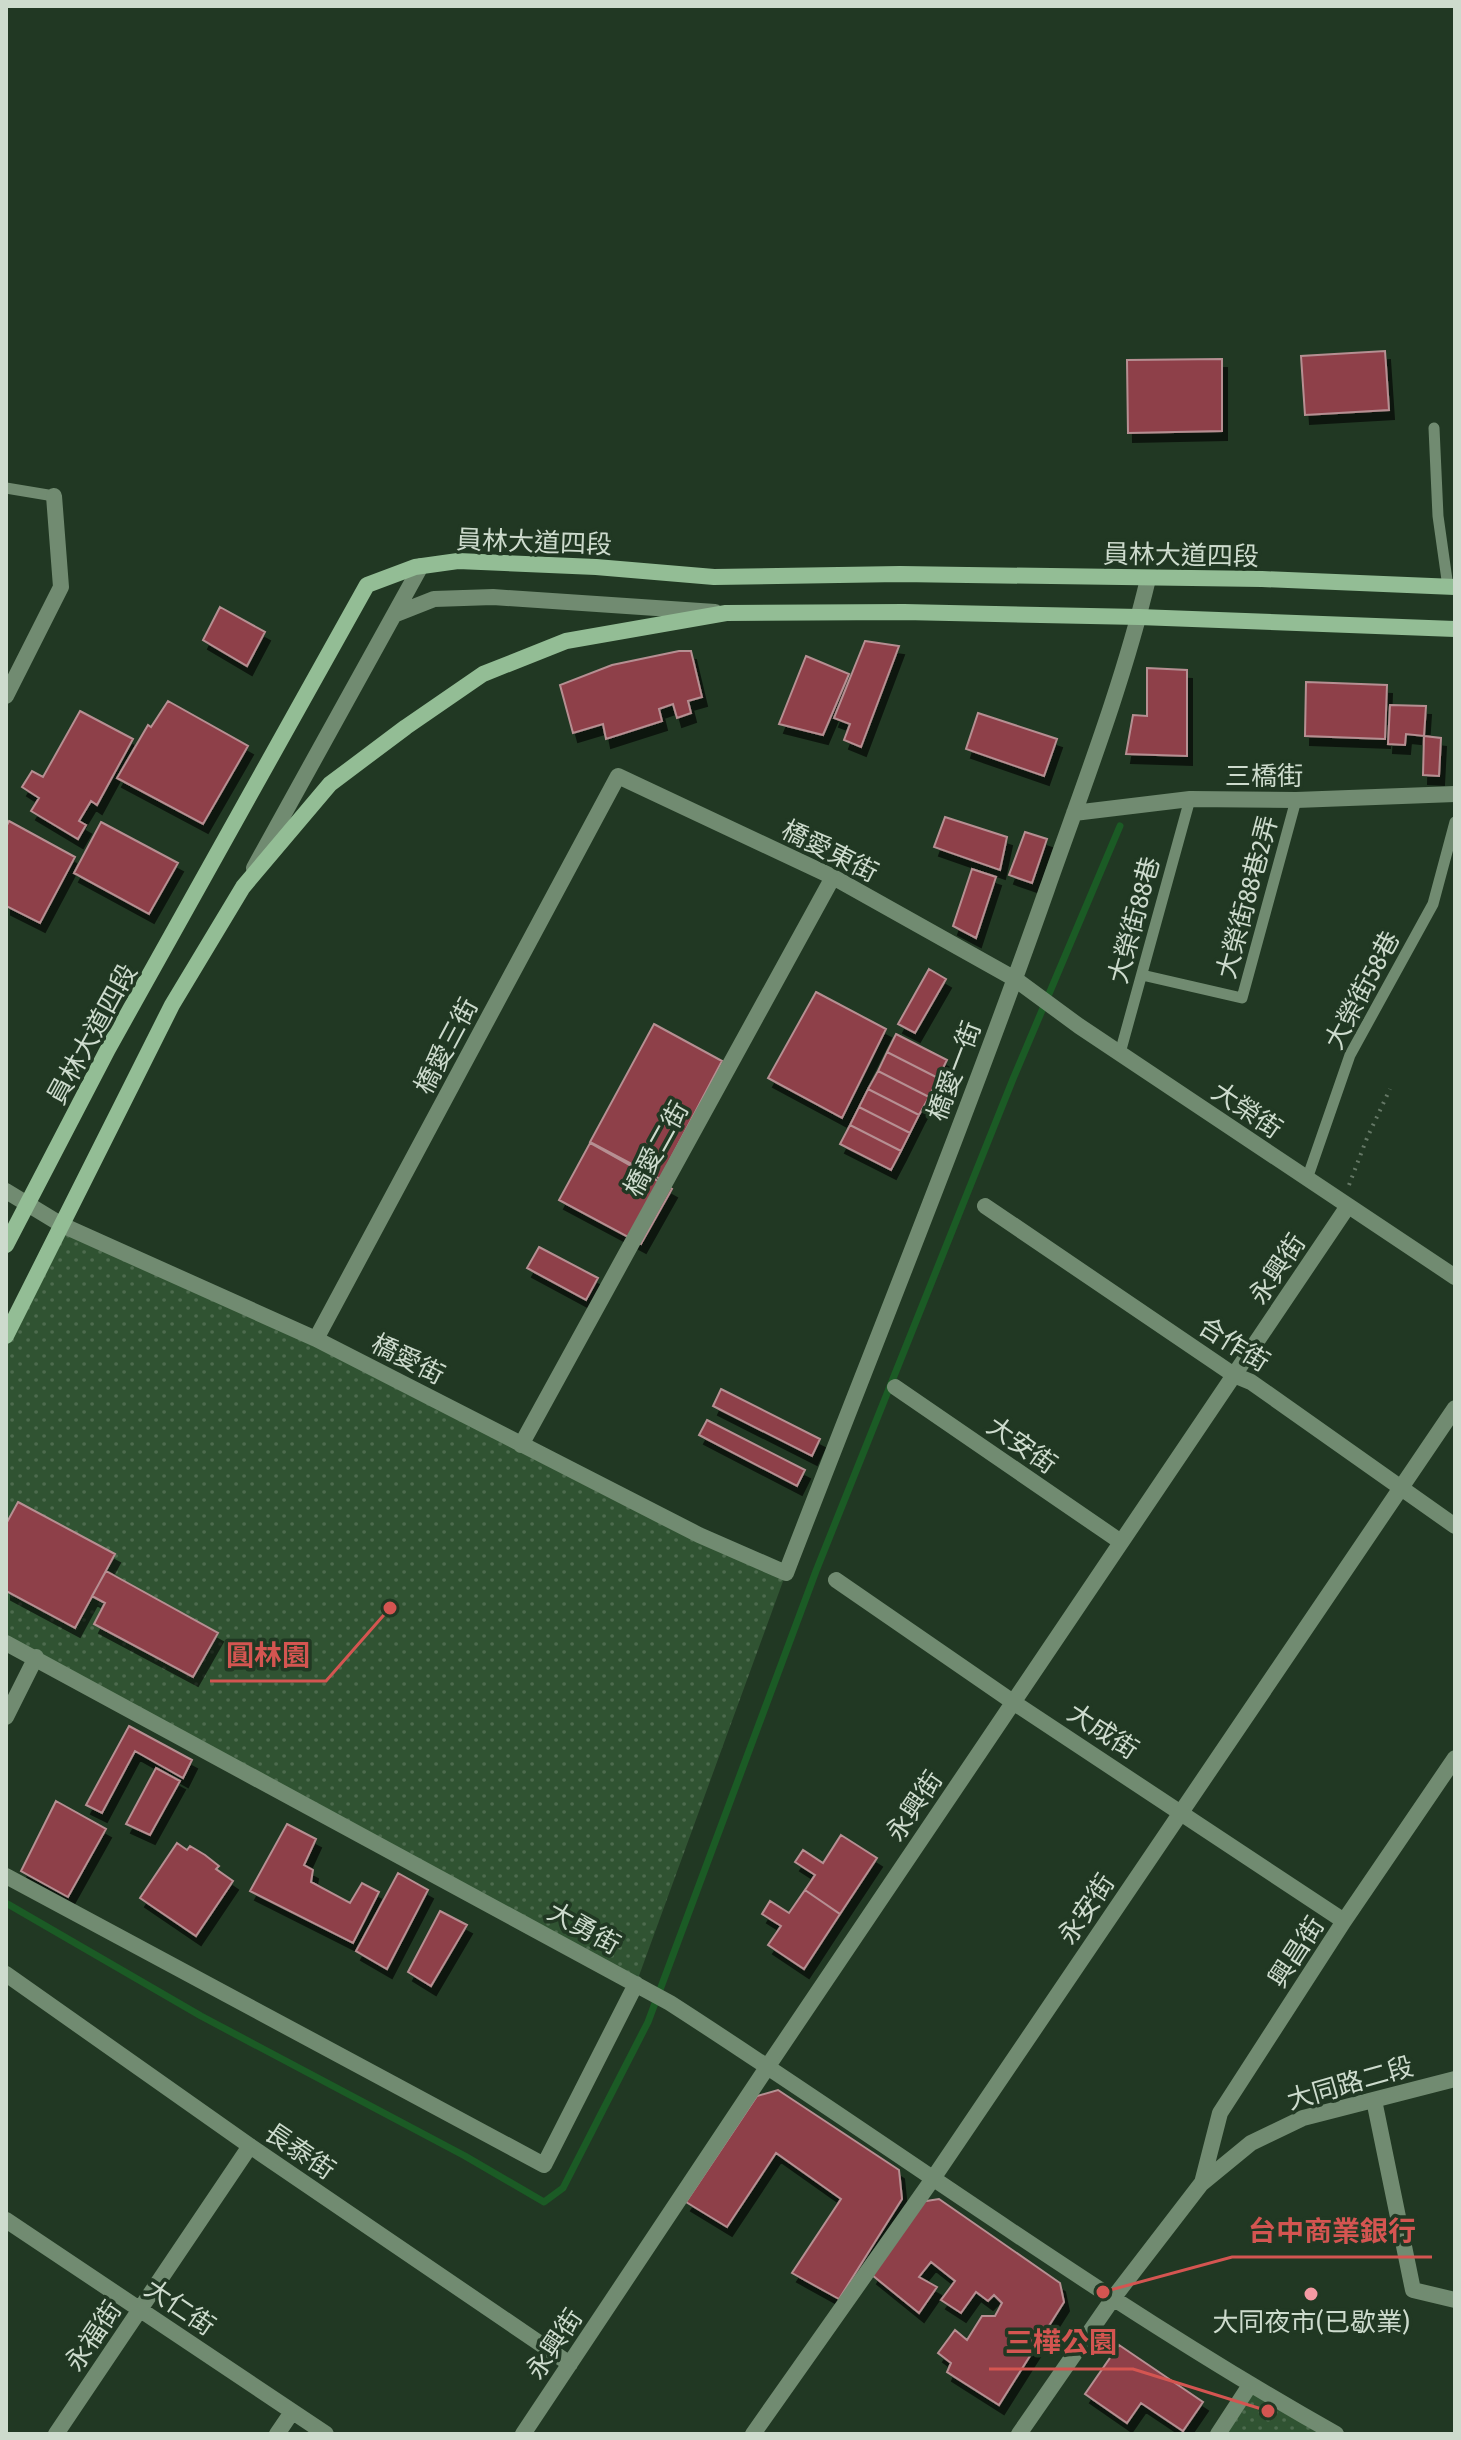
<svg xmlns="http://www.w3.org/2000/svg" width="1461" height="2440" font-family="'Fira Sans Condensed','Noto Sans TC',sans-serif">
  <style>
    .park { fill: url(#park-dots) }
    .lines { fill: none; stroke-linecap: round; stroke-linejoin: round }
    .stream { stroke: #1b5b25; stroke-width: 7 }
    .building { fill: #8e3f4a; stroke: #b68f92; stroke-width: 2; filter: url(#shadow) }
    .path { stroke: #657866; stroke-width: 4; stroke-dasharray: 2 6; stroke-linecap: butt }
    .lane { stroke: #718b71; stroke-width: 11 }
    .street { stroke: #718b71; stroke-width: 16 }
    .secondary { stroke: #93bd95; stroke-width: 16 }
    .poi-dot { fill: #f49aa3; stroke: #213823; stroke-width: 3 }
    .labels { text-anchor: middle; stroke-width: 7; stroke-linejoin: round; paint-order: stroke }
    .street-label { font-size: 26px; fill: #cddbcd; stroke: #213823 }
    .poi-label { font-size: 26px; fill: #cddbcd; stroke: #213823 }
    .leader { fill: none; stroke: #d45551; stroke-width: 3 }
    .callout-dot { fill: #d45551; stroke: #213823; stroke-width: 3 }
    .callout-label { font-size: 28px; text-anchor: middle; font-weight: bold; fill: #d45551; stroke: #213823; stroke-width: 7; stroke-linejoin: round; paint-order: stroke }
  </style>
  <defs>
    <pattern id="park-dots" width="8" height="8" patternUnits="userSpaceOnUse" patternTransform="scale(2)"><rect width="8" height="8" fill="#305332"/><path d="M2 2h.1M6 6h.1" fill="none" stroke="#4d6b4e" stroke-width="1.8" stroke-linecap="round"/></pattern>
    <filter id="shadow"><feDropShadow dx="5" dy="9" stdDeviation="0" flood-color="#0009"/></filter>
  </defs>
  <rect width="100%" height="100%" fill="#213823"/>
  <path class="park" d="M62,1225L786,1573L636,1984L6,1643V1337Z
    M1255,2388L1336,2434H1226Z"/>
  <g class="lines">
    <path class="stream" d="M6,1903L201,2016L465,2156L544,2202L563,2188L648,2022L816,1571L1013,1079L1120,826"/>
  </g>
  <path class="building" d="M1385,351L1389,410L1305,415L1301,356Z
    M1222,359V431L1128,433L1127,360Z
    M220,607L265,632L247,666L203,640Z
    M865,641L899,646L861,747L844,740L850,724L834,718Z
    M679,651H691L702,697L688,701L691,713L677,718L673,704L659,709L662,721L606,739L603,724L573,733L560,685L612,665Z
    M806,656L849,674L823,735L779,724Z
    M1147,668L1187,670V756L1126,754L1133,715L1147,716Z
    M1306,682L1387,685L1385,739L1305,736Z
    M168,701L248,746L203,824L117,778L148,725L151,727Z
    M1390,705L1426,706L1424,736L1406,734L1405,745L1388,744Z
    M80,711L133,739L97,805L91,801L79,821L86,825L78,839L31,811L39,798L22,787L32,771L43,777Z
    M978,713L1057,739L1044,776L966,749Z
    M1424,736L1441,738L1439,776L1423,775Z
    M945,817L1007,837L1000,870L934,847Z
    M9,821L75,857L40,923L6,906V827Z
    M101,822L178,863L149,914L74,873Z
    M1025,832L1047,839L1032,883L1009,875Z
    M972,869L996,877L976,938L953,926Z
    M929,969L946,979L915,1033L898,1024Z
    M816,992L886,1029L842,1118L768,1078Z
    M654,1024L722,1061L660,1179L590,1142Z
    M896,1034L947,1060L938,1078L887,1052Z
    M887,1052L938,1078L929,1097L878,1071Z
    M878,1071L929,1097L919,1115L868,1089Z
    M868,1089L919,1115L910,1133L859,1107Z
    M859,1107L910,1133L901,1151L850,1125Z
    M850,1125L901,1151L891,1170L840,1144Z
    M590,1143L672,1189L641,1244L559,1200Z
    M539,1247L598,1278L586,1300L527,1268Z
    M721,1389L820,1439L812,1456L713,1406Z
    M707,1420L805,1470L797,1486L699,1435Z
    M18,1502L115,1554L75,1628L6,1591V1524Z
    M106,1571L218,1633L193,1677L94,1624L105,1603L92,1596Z
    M129,1726L192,1760L183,1778L135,1751L102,1813L86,1805Z
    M156,1768L180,1781L150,1835L126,1824Z
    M56,1801L106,1829L68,1897L21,1871Z
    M287,1824L316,1839L304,1865L313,1870L311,1882L350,1903L362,1883L379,1892L353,1943L250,1891Z
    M841,1835L877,1858L840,1914L805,1890L815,1875L795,1862L803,1850L823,1863Z
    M177,1843L187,1850L190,1846L205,1855L219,1866L216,1869L233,1881L196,1936L140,1898Z
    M398,1873L428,1890L387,1969L356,1951Z
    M805,1890L840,1914L804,1969L768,1945L781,1926L762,1914L770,1901L789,1913Z
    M440,1911L467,1925L431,1986L408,1972Z
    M778,2090L899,2170L902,2199L839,2299L792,2273L841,2199L776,2153L727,2227L686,2202L757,2096Z
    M939,2199L1060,2283L1064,2302L999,2405L947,2372L951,2363L938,2353L955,2330L967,2340L982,2316H995L1002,2303L994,2295L988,2301L976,2292L961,2313L941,2300L955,2281L931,2262L919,2277L937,2287L919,2313L872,2275L920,2202Z
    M1119,2345L1203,2402L1183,2431L1141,2403L1127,2423L1085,2394Z"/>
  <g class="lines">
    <path class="path" d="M1349,1185L1367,1138L1390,1089"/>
    <path class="lane" d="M1434,428L1438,516L1448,587
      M6,488L54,496
      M1142,975L1242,998L1296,800
      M1120,1053L1190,799
      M1307,1179L1350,1055L1433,904L1455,822"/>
    <path class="street" d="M396,614L434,599L493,597L715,612
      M6,696L61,587L54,496
      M1074,813L1190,799L1296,800L1455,794
      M254,868L421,566
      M6,1191L62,1225L316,1339L699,1535L786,1573C874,1345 966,1119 1047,889C1083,787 1123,684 1148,579
      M985,1206L1234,1375L1251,1382L1455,1526
      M316,1339L618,776L833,877L1015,979L1079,1026L1455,1277
      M895,1387L1121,1542
      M521,1445L833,877
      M836,1580L1013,1702L1344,1921
      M6,1643L670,2003C892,2146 1105,2304 1336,2434
      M6,1717L36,1657
      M6,1876L544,2165L636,1984
      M6,1974L250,2146L570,2364
      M1374,2100L1413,2290L1455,2300
      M1202,2183L1220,2113L1344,1921L1455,1758
      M6,2220L326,2434
      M56,2434L250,2146
      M277,2434L292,2412
      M523,2434L768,2066L1348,1206
      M753,2434L932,2180L1455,1408
      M1019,2434L1114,2297L1201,2184L1251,2143L1303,2118L1455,2079
      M1218,2434L1250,2385"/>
    <path class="secondary" d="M6,1245L108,1049L367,585L415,567L458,561L596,567L714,577L900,574L1262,579L1455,587
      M6,1336L172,1005L243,887L330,784L406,727L483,674L566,641L726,613L904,612L1139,617L1455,629"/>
  </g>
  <circle class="poi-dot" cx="1311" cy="2294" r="8"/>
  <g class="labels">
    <g class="street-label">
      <text transform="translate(534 542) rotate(2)" y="9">員林大道四段</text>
      <text transform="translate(1181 555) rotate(1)" y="9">員林大道四段</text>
      <text x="1264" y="785">三橋街</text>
      <text transform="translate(830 851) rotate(27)" y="9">橋愛東街</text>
      <text transform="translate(1247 897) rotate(-75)" y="9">大榮街88巷2弄</text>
      <text transform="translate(1134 920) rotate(-75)" y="9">大榮街88巷</text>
      <text transform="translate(1362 990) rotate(-62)" y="9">大榮街58巷</text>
      <text transform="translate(92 1034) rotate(-61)" y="9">員林大道四段</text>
      <text transform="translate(446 1046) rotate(-62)" y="9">橋愛三街</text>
      <text transform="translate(954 1071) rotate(-69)" y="9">橋愛一街</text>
      <text transform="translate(1247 1110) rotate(34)" y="9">大榮街</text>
      <text transform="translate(656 1149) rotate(-61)" y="9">橋愛二街</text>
      <text transform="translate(1277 1269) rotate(-56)" y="9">永興街</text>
      <text transform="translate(1234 1344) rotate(32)" y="9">合作街</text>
      <text transform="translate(408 1359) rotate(27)" y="9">橋愛街</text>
      <text transform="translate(1022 1445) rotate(35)" y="9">大安街</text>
      <text transform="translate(1103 1731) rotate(33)" y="9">大成街</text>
      <text transform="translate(914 1806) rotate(-56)" y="9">永興街</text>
      <text transform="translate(1086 1909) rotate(-56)" y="9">永安街</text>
      <text transform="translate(584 1928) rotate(29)" y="9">大勇街</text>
      <text transform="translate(1296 1952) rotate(-57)" y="9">興昌街</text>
      <text transform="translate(1350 2083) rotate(-16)" y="9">大同路二段</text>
      <text transform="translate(300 2151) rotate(34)" y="9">長泰街</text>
      <text transform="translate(180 2307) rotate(34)" y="9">大仁街</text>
      <text transform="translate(93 2336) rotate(-56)" y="9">永福街</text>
      <text transform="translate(554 2344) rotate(-56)" y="9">永興街</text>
    </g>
    <g class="poi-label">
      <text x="1311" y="2331">大同夜市(已歇業)</text>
    </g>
  </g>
  <path class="leader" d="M390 1608L326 1681H210M1103 2292L1232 2257H1432M1268 2411L1133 2369H989"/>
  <g class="callout-dot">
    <circle cx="390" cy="1608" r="8"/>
    <circle cx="1103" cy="2292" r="8"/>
    <circle cx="1268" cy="2411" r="8"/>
  </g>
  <g class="callout-label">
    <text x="268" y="1665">圓林園</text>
    <text x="1332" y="2241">台中商業銀行</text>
    <text x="1061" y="2352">三樺公園</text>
  </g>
  <rect width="1461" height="2440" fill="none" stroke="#cddbcd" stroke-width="16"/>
</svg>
